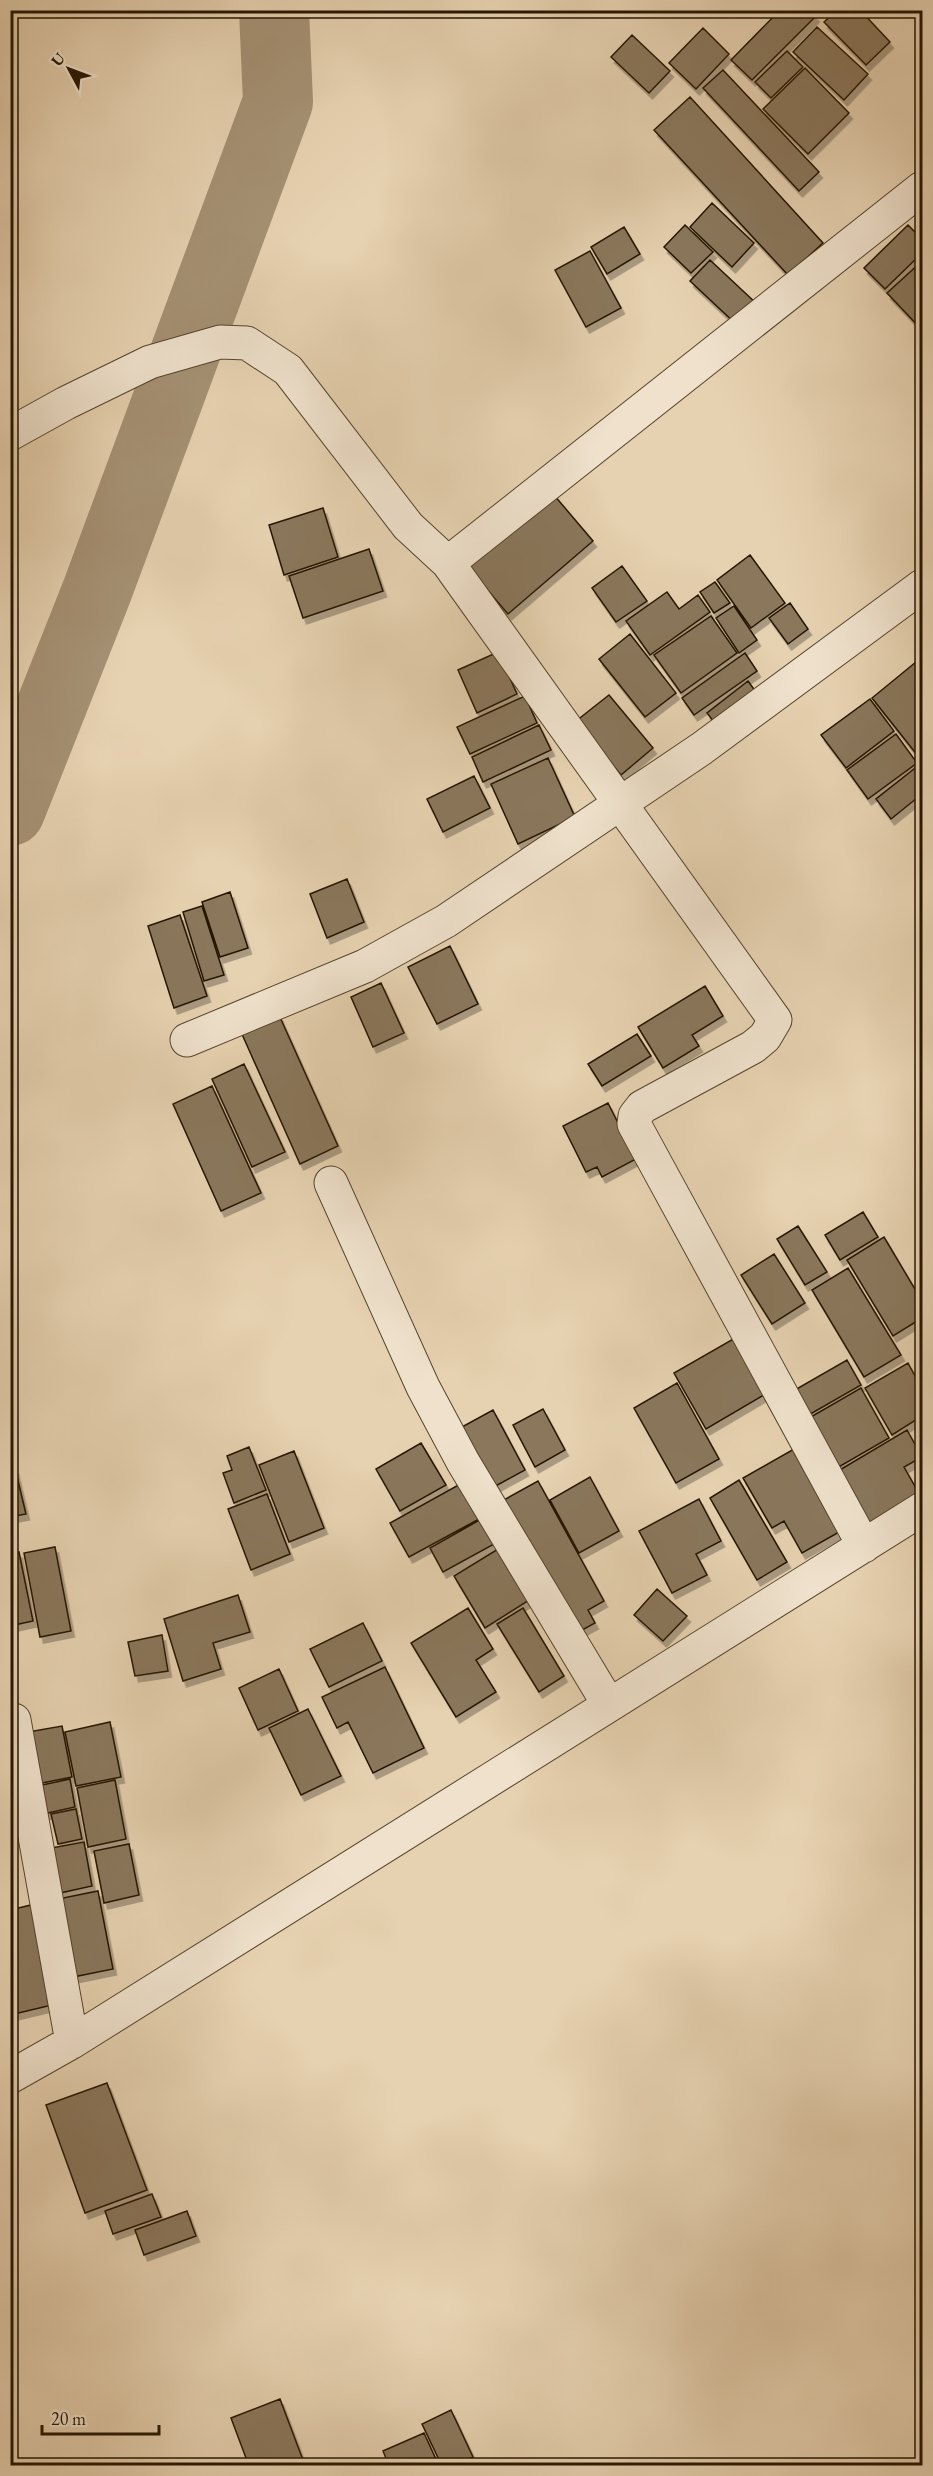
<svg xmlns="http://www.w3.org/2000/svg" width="933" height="2476" font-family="'EB Garamond',serif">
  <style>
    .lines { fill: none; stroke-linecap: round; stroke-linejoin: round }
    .river { stroke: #a59174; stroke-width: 70 }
    .building { fill: #8a775c; stroke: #261600; stroke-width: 1.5; filter: url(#shadow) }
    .minor-casing { stroke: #56452c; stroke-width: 35 }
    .minor { stroke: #efe1cc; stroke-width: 33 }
  </style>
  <defs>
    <filter id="shadow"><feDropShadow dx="3.5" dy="6" stdDeviation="0" flood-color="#0004"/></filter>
  </defs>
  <rect width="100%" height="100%" fill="#e6d1b0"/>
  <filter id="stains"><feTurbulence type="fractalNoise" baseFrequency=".00333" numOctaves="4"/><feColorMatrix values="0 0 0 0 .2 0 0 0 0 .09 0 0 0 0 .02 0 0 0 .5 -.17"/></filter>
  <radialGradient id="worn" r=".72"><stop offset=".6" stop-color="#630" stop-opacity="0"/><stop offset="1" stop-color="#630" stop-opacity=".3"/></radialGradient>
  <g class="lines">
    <path class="river" d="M10,811L97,591L278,102L274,10"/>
  </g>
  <path class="building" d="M780,10H810L816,16L752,80L731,60Z
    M837,10H860L890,42L866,65L824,22Z
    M817,27L868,74L844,100L793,52Z
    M703,28L729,54L696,89L669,63Z
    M632,35L670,71L649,93L611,57Z
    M787,51L803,67L771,98L755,82Z
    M805,68L849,113L808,154L763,109Z
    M723,70L819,172L799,191L703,88Z
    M690,97L823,243L788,275L654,130Z
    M712,203L754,243L732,267L690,227Z
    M685,225L713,252L691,273L664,247Z
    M908,225L922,239V253L885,289L864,268Z
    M624,227L640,254L607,274L591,247Z
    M590,251L621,308L586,327L555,270Z
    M710,260L758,305L739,327L690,281Z
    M921,262L922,264V330L887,293Z
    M554,495L593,541L508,614L468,567Z
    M323,508L338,557L284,575L269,525Z
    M369,549L383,591L303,618L289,576Z
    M750,555L785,603L751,628L717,580Z
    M622,566L647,601L616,622L592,588Z
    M715,582L730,603L714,613L700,592Z
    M667,592L679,609L698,595L710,612L650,655L626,621Z
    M790,603L808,629L788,644L769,618Z
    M734,606L757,640L739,653L716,618Z
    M711,616L737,653L681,693L654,655Z
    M630,634L676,693L645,717L599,659Z
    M498,652L517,694L477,713L458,670Z
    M745,653L757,671L694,715L682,698Z
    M916,662L922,669V761L872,698Z
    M748,681L761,699L720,730L707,713Z
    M609,695L653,748L621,775L576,721Z
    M525,696L537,723L470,754L457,727Z
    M870,699L894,731L846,768L821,735Z
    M539,725L551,750L483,782L472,757Z
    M896,734L917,763L868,799L847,770Z
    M548,758L575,817L518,844L491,784Z
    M919,765L922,769V794L891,819L876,799Z
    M474,776L490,808L443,832L427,799Z
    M347,879L364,922L327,938L310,894Z
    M230,892L248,948L220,957L202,902Z
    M202,906L224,975L204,981L183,912Z
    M180,915L207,996L174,1008L148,926Z
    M450,946L478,1004L437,1024L408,967Z
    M381,983L404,1033L373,1047L351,997Z
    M705,986L723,1016L692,1035L699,1046L663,1068L638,1027Z
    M279,1015L338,1146L300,1164L241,1032Z
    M637,1034L651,1056L602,1086L588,1064Z
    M244,1064L285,1152L252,1167L212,1079Z
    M212,1086L261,1193L221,1211L173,1104Z
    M608,1103L636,1159L602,1177L597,1167L586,1172L563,1126Z
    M863,1212L878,1237L840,1260L825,1235Z
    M798,1226L827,1272L805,1285L777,1239Z
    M884,1237L922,1301V1318L893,1336L847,1260Z
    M774,1254L805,1303L772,1324L741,1275Z
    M848,1268L901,1355L864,1377L812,1290Z
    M735,1338L767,1393L706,1429L674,1373Z
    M847,1360L861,1385L807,1416L793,1391Z
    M908,1363L922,1389V1416L892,1435L865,1388Z
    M677,1383L719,1459L676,1483L634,1408Z
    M861,1388L889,1438L837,1468L809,1418Z
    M543,1409L565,1450L535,1467L513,1425Z
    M493,1410L525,1470L492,1488L460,1428Z
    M907,1430L922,1457L904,1467L921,1497L870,1526L838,1471Z
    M421,1443L446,1485L400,1511L376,1469Z
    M249,1447L266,1490L234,1503L223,1473L232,1470L227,1456Z
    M794,1449L841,1531L802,1553L784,1521L772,1528L743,1478Z
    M294,1451L324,1528L289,1542L259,1465Z
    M15,1468L26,1514L10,1517V1469Z
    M590,1477L619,1531L579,1553L550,1500Z
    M739,1480L787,1562L757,1580L710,1498Z
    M538,1481L604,1601L588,1610L595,1623L575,1634L502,1501Z
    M462,1483L481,1518L409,1557L390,1523Z
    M267,1494L290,1554L251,1570L228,1509Z
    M699,1499L721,1541L696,1554L707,1575L672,1593L639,1531Z
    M483,1518L496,1543L443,1572L430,1548Z
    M503,1546L534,1597L485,1628L454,1576Z
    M55,1547L71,1631L40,1637L24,1553Z
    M19,1552L33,1621L10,1626V1554Z
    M657,1589L687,1616L663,1641L634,1615Z
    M238,1595L250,1632L213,1643L221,1669L183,1681L164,1619Z
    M468,1608L493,1649L476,1660L496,1692L456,1717L411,1643Z
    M523,1608L564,1676L539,1692L497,1624Z
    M363,1623L382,1661L329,1687L310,1649Z
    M162,1635L168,1671L135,1676L128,1642Z
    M385,1667L424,1748L373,1773L348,1722L337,1728L322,1697Z
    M279,1669L298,1711L258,1730L239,1688Z
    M308,1709L341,1776L301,1795L269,1728Z
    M110,1722L121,1777L76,1786L65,1732Z
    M62,1726L72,1777L32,1785L22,1733Z
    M70,1779L75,1807L39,1815L33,1787Z
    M115,1780L126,1839L88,1847L77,1788Z
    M76,1809L82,1839L58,1844L51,1814Z
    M84,1842L92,1886L60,1893L51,1848Z
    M129,1844L139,1895L104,1903L94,1851Z
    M98,1891L113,1969L73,1977L58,1899Z
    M31,1905L52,2005L10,2015V1910Z
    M107,2083L147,2190L85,2213L46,2105Z
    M152,2194L161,2217L113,2234L105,2211Z
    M187,2211L196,2236L144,2255L135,2230Z
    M280,2399L303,2460L287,2466H249L231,2418Z
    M451,2410L473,2457L456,2466H442L422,2424Z
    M424,2433L439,2466H389L383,2451Z"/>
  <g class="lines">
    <defs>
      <path id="minor" d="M10,434L66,403L150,362L220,342L247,343L288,370L408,526L448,563L775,1020L765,1037L753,1047L642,1107L635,1116L634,1124L864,1546
        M448,563L922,188
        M187,1040L365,966L446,921L701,749L922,586
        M331,1183L423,1387L463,1462L609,1705
        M14,1720L72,2042
        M10,2077L72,2042L922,1509"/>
    </defs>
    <use href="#minor" class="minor-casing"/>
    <use href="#minor" class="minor"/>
  </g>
  <rect width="933" height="2476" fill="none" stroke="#e6d1b0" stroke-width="36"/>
  <rect x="12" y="12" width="909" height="2452" fill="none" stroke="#261600" stroke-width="3"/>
  <rect x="18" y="18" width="897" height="2440" fill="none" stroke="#261600" stroke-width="1.5"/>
  <g transform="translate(69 69) rotate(311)" stroke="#efe1cc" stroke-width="4.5" paint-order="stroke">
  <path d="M0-4.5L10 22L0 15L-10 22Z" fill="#261600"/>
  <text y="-9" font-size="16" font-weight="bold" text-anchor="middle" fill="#261600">U</text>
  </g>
  <path d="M42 2425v9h117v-9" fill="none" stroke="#261600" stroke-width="3"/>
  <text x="51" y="2425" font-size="18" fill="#261600" stroke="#efe1cc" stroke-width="4.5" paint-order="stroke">20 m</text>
  <rect width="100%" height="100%" filter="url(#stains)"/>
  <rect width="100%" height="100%" fill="url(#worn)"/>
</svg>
